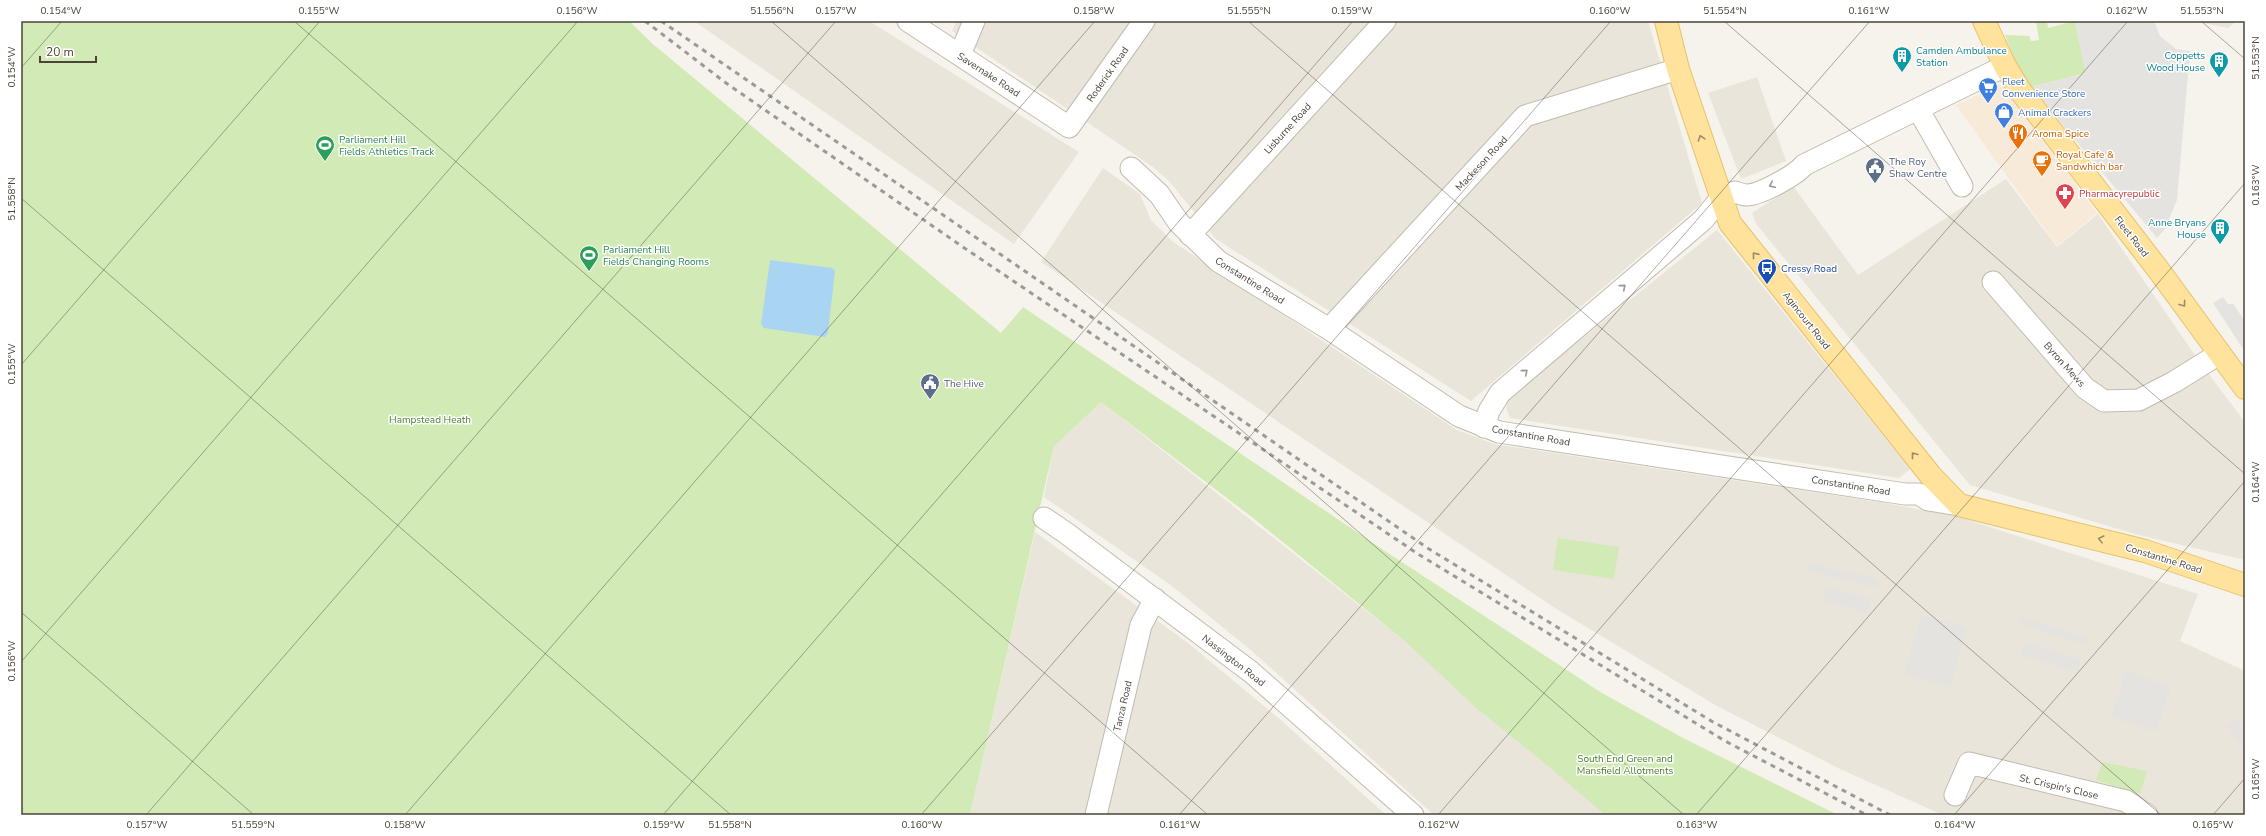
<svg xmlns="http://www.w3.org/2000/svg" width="2266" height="836" font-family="'Nunito Sans',sans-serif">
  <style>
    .residential { fill: #eae5da }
    .commercial { fill: #f7ead8 }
    .green { fill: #d2eab5 }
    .parking { fill: #e5e3e0 }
    .water { fill: #a9d4f2 }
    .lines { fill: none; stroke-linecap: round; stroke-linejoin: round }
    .minor-casing { stroke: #c2bbae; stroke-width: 23 }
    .major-casing { stroke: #e6c16a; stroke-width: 24 }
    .minor { stroke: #fff; stroke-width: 21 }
    .major { stroke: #ffe39c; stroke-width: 22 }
    .rail { stroke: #9a9a9a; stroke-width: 3; stroke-dasharray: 5 5; stroke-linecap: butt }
    .oneway { stroke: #9c8c66 }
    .oneway2 { stroke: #9c9892 }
    .ticks { fill: none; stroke: #4b4439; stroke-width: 1; stroke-opacity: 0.45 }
    .labels { text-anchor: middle; stroke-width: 3; stroke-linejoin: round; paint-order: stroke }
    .culture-label { font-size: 10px; fill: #0d838f; stroke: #fff; text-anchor: end }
    .street-label { font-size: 10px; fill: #4b4439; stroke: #fff }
    .shop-label { font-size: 10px; fill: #366cbe; stroke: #fff; text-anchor: start }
    .food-label { font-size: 10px; fill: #c56008; stroke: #fff; text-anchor: start }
    .leisure-label { font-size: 10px; fill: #27864d; stroke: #fff; text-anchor: start }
    .service-label { font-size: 10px; fill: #4e5e75; stroke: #fff; text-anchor: start }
    .health-label { font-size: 10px; fill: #be3a42; stroke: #fff; text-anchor: start }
    .transit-label { font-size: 10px; fill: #164399; stroke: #fff; text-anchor: start }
    .park-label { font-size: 10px; fill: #4a7f2a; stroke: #fff }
    .neatline { fill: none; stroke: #4b4439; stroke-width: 1.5 }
    .ticks-label { font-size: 10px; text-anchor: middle; fill: #4b4439 }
  </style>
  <rect width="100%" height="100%" fill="#f6f3ec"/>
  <path class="residential" d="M694,21H869L1079,152L1014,244Z
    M956,21H1648L1702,203L1471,401L1216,239L1169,181L1153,167L952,31Z
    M2193,21H2237L2228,28Z
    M1757,77L1786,161L1741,179L1708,93Z
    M1103,168L1140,194L1151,220L1172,241L1457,430L1494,444L1885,503L1955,516L2198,594L2180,641L2245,671V815H1943L1840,769L1717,706L1555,608L1041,262Z
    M2006,179L2057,247L2098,214L2201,364L2245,422V560L2135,534L1970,485L1757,225L1752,213L1793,186L1858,275Z
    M1717,230L1910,469L1899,478L1510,418L1506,408L1508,398Z
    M1101,402L1407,643L1614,815H1434L1253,652L1172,586L1044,497L1054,445Z
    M1035,532L1188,643L1282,721L1386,815H970Z"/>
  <path class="commercial" d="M2002,84L2097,213L2057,246L1956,105Z"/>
  <path class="green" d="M21,21H629L654,45L1001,333L1023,307L1385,551L1602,693L1685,739L1838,815H1605L1553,770L1474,706L1407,643L1253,518L1101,402L1054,446L970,815H21Z
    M2036,21H2047L2048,28L2075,21L2086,73L2031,87L2016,63L2005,35L2029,36L2031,41L2039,40Z
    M1558,538L1619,547L1614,579L1553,570Z
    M2102,762L2147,771L2140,794L2096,780Z"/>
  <path class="parking" d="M2075,21H2154L2160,36L2176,49L2190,51L2177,200L2165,229L2157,238L2031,87L2086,73Z
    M2223,297L2228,304H2233L2245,321V352L2213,303Z
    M1809,563L1878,579L1876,587L1807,571Z
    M1827,587L1871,599L1868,613L1823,601Z
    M1921,615L1967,628L1950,688L1904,675Z
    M2021,616L2088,638L2086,645L2018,624Z
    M2024,641L2081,659L2077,673L2020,655Z
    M2126,670L2171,687L2156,732L2111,717Z
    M2237,718L2245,728V752L2226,726Z"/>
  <path class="water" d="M770,260L832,268L835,271L828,332L825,337L764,328L761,324Z"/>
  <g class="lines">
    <defs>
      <path id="minor" d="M908,21L1069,127L1144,21
        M960,55L974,21
        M1918,109L1962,186
        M1131,168L1159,194L1179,223L1218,261L1329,329L1459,416L1499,432L1905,494H1919L1928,500L1959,505
        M1190,235L1385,21
        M1993,282L2085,388L2104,401L2139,400L2174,382L2219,354
        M1329,329L1525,116L1678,69
        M1484,427L1489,411L1500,393L1703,220L1721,198L1735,192C1738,193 1743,195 1747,195C1760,195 1796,175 1804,165L2005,66
        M1044,518L1066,533L1251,672L1413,815
        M1955,795L1969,763L2126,801L2147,815
        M1096,815L1141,625L1155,599"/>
      <path id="major" d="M1666,21L1678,69L1730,223L1931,476L1959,505L2145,551L2245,585
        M1984,21L2005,66L2019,89L2160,272L2245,388"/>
    </defs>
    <use href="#minor" class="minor-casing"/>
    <use href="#major" class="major-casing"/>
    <use href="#minor" class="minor"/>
    <use href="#major" class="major"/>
    <path class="rail" d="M645,21L726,83L960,245L1418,554L1725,741L1867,815
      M661,21L1429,549L1713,722L1890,815"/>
  </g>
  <defs><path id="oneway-chevron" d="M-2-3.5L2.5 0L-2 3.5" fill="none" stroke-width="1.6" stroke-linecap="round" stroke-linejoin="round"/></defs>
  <g class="oneway">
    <use href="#oneway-chevron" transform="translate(1701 138) rotate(-108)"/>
    <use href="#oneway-chevron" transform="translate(1755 255) rotate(-129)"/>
    <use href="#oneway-chevron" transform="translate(2183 304) rotate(54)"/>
    <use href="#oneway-chevron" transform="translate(1914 455) rotate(-128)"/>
    <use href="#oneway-chevron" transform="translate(2101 539) rotate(-166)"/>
  </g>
  <g class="oneway2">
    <use href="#oneway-chevron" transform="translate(1772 185) rotate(154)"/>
    <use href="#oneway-chevron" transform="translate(1623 287) rotate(-41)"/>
    <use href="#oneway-chevron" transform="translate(1525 372) rotate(-41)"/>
  </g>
  <path class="ticks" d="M294,21L1208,815M771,21L1684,815M1248,21L2161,815M1724,21L2245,474M2201,21L2245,59M21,68L62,21M21,198L731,815M21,365L320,21M21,612L254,815M21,662L578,21M146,815L836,21M405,815L1095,21M663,815L1353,21M921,815L1611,21M1179,815L1870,21M1438,815L2128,21M1696,815L2245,183M1954,815L2245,481M2213,815L2245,778"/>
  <defs>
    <symbol id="building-pin" viewBox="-11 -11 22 30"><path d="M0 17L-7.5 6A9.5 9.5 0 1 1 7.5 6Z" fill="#0f9aa8" stroke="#fff"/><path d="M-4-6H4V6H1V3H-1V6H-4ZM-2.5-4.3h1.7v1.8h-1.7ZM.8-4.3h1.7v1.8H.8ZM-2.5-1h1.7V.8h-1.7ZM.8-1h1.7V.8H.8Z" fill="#fff"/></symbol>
    <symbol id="supermarket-pin" viewBox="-11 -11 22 30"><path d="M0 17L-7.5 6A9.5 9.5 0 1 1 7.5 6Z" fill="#3f7fe0" stroke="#fff"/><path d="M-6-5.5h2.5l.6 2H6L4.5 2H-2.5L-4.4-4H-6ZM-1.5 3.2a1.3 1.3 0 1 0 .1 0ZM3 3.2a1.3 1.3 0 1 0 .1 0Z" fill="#fff"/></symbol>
    <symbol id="shop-pin" viewBox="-11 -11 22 30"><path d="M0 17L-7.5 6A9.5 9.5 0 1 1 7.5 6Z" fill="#3f7fe0" stroke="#fff"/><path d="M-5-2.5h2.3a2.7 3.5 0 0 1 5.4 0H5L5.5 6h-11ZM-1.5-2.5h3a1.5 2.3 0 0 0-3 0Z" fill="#fff"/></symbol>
    <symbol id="restaurant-pin" viewBox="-11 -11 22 30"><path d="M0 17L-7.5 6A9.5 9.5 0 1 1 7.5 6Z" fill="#e8710a" stroke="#fff"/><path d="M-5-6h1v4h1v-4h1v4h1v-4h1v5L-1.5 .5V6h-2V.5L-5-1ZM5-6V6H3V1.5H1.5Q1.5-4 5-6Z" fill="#fff"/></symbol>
    <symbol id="stadium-pin" viewBox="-11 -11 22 30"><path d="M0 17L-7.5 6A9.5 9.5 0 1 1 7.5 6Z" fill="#2e9e5b" stroke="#fff"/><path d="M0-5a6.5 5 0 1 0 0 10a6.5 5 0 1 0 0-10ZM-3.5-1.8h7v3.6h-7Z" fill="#fff"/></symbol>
    <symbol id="cafe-pin" viewBox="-11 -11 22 30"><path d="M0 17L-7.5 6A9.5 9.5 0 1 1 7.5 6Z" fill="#e8710a" stroke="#fff"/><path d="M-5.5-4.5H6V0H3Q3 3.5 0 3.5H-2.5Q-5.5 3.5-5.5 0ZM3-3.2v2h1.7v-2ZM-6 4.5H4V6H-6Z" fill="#fff"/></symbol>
    <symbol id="civic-pin" viewBox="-11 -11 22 30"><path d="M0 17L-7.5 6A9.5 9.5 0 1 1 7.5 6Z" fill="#5c6f8a" stroke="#fff"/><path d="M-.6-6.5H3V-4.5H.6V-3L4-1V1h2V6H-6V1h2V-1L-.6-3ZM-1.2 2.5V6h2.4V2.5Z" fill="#fff"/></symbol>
    <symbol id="pharmacy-pin" viewBox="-11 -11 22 30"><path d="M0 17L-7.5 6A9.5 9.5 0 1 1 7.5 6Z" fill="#e0444e" stroke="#fff"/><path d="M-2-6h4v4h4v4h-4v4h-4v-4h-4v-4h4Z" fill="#fff"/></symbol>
    <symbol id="bus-pin" viewBox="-11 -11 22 30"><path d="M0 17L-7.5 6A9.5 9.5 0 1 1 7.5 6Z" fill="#1a4fb4" stroke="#fff"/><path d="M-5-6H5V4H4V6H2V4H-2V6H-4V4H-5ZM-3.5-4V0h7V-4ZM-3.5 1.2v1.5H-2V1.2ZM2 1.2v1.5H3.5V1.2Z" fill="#fff"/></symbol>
  </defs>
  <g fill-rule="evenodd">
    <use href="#building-pin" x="1891" y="45" width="22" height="30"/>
    <use href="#building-pin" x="2208" y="50" width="22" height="30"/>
    <use href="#supermarket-pin" x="1977" y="76" width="22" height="30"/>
    <use href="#shop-pin" x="1993" y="101" width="22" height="30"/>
    <use href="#restaurant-pin" x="2007" y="122" width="22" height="30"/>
    <use href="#stadium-pin" x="314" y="134" width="22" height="30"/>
    <use href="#cafe-pin" x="2031" y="149" width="22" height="30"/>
    <use href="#civic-pin" x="1864" y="156" width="22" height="30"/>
    <use href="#pharmacy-pin" x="2054" y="182" width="22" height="30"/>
    <use href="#building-pin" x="2209" y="217" width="22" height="30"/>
    <use href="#stadium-pin" x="578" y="244" width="22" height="30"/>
    <use href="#bus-pin" x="1756" y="257" width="22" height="30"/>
    <use href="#civic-pin" x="919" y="372" width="22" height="30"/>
  </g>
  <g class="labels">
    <g class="culture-label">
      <text x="1916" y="54" text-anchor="start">Camden Ambulance<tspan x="1916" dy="12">Station</tspan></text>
      <text x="2205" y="59">Coppetts<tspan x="2205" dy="12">Wood House</tspan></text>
      <text x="2206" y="226">Anne Bryans<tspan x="2206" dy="12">House</tspan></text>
    </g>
    <g class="street-label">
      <text transform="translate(989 74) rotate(33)" y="4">Savernake Road</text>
      <text transform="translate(1107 74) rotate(-55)" y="4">Roderick Road</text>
      <text transform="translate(1287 128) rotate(-48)" y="4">Lisburne Road</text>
      <text transform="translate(1481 163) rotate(-47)" y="4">Mackeson Road</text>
      <text transform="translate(2132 236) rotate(52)" y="4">Fleet Road</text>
      <text transform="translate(1250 280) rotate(32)" y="4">Constantine Road</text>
      <text transform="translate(1807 320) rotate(52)" y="4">Agincourt Road</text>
      <text transform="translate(2065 364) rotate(48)" y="4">Byron Mews</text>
      <text transform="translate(1531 435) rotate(10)" y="4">Constantine Road</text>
      <text transform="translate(1851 485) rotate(9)" y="4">Constantine Road</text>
      <text transform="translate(2164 558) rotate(17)" y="4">Constantine Road</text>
      <text transform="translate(1234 660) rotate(38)" y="4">Nassington Road</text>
      <text transform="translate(1122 706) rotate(-77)" y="4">Tanza Road</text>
      <text transform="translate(2059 786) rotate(13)" y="4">St. Crispin's Close</text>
    </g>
    <g class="shop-label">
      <text x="2002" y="85">Fleet<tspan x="2002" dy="12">Convenience Store</tspan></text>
      <text x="2018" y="116">Animal Crackers</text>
    </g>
    <g class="food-label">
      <text x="2032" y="137">Aroma Spice</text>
      <text x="2056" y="158">Royal Cafe &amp;<tspan x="2056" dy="12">Sandwhich bar</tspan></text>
    </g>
    <g class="leisure-label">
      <text x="339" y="143">Parliament Hill<tspan x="339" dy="12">Fields Athletics Track</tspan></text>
      <text x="603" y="253">Parliament Hill<tspan x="603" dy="12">Fields Changing Rooms</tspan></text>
    </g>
    <g class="service-label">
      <text x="1889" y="165">The Roy<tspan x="1889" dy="12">Shaw Centre</tspan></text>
      <text x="944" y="387">The Hive</text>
    </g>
    <g class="health-label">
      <text x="2079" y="197">Pharmacyrepublic</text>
    </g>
    <g class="transit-label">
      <text x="1781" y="272">Cressy Road</text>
    </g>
    <g class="park-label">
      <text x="430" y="423">Hampstead Heath</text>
      <text x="1625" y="762">South End Green and<tspan x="1625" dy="12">Mansfield Allotments</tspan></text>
    </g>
  </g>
  <rect width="2266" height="836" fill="none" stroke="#ffffff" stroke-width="44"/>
  <path d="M40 56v6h56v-6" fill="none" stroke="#4b4439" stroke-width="2"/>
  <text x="46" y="56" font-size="12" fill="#4b4439" stroke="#ffffff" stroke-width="3" paint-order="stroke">20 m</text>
  <rect x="22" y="22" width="2222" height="792" class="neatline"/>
  <g class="ticks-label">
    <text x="61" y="14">0.154°W</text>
    <text x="319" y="14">0.155°W</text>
    <text x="577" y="14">0.156°W</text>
    <text x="772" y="14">51.556°N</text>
    <text x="836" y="14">0.157°W</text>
    <text x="1094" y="14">0.158°W</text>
    <text x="1249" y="14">51.555°N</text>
    <text x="1352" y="14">0.159°W</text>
    <text x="1610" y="14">0.160°W</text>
    <text x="1725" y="14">51.554°N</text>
    <text x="1869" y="14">0.161°W</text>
    <text x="2127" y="14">0.162°W</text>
    <text x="2202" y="14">51.553°N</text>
    <text transform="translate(2255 58) rotate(-90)" y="4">51.553°N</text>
    <text transform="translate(11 67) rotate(-90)" y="4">0.154°W</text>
    <text transform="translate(2255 185) rotate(-90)" y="4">0.163°W</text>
    <text transform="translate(11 199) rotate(-90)" y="4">51.558°N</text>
    <text transform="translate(11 364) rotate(-90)" y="4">0.155°W</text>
    <text transform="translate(2255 482) rotate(-90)" y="4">0.164°W</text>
    <text transform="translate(11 661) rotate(-90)" y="4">0.156°W</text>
    <text transform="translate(2255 779) rotate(-90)" y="4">0.165°W</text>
    <text x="147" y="828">0.157°W</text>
    <text x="253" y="828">51.559°N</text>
    <text x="405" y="828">0.158°W</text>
    <text x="664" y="828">0.159°W</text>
    <text x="730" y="828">51.558°N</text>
    <text x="922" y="828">0.160°W</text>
    <text x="1180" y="828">0.161°W</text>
    <text x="1439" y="828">0.162°W</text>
    <text x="1697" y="828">0.163°W</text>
    <text x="1955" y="828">0.164°W</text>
    <text x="2213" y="828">0.165°W</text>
  </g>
</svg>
